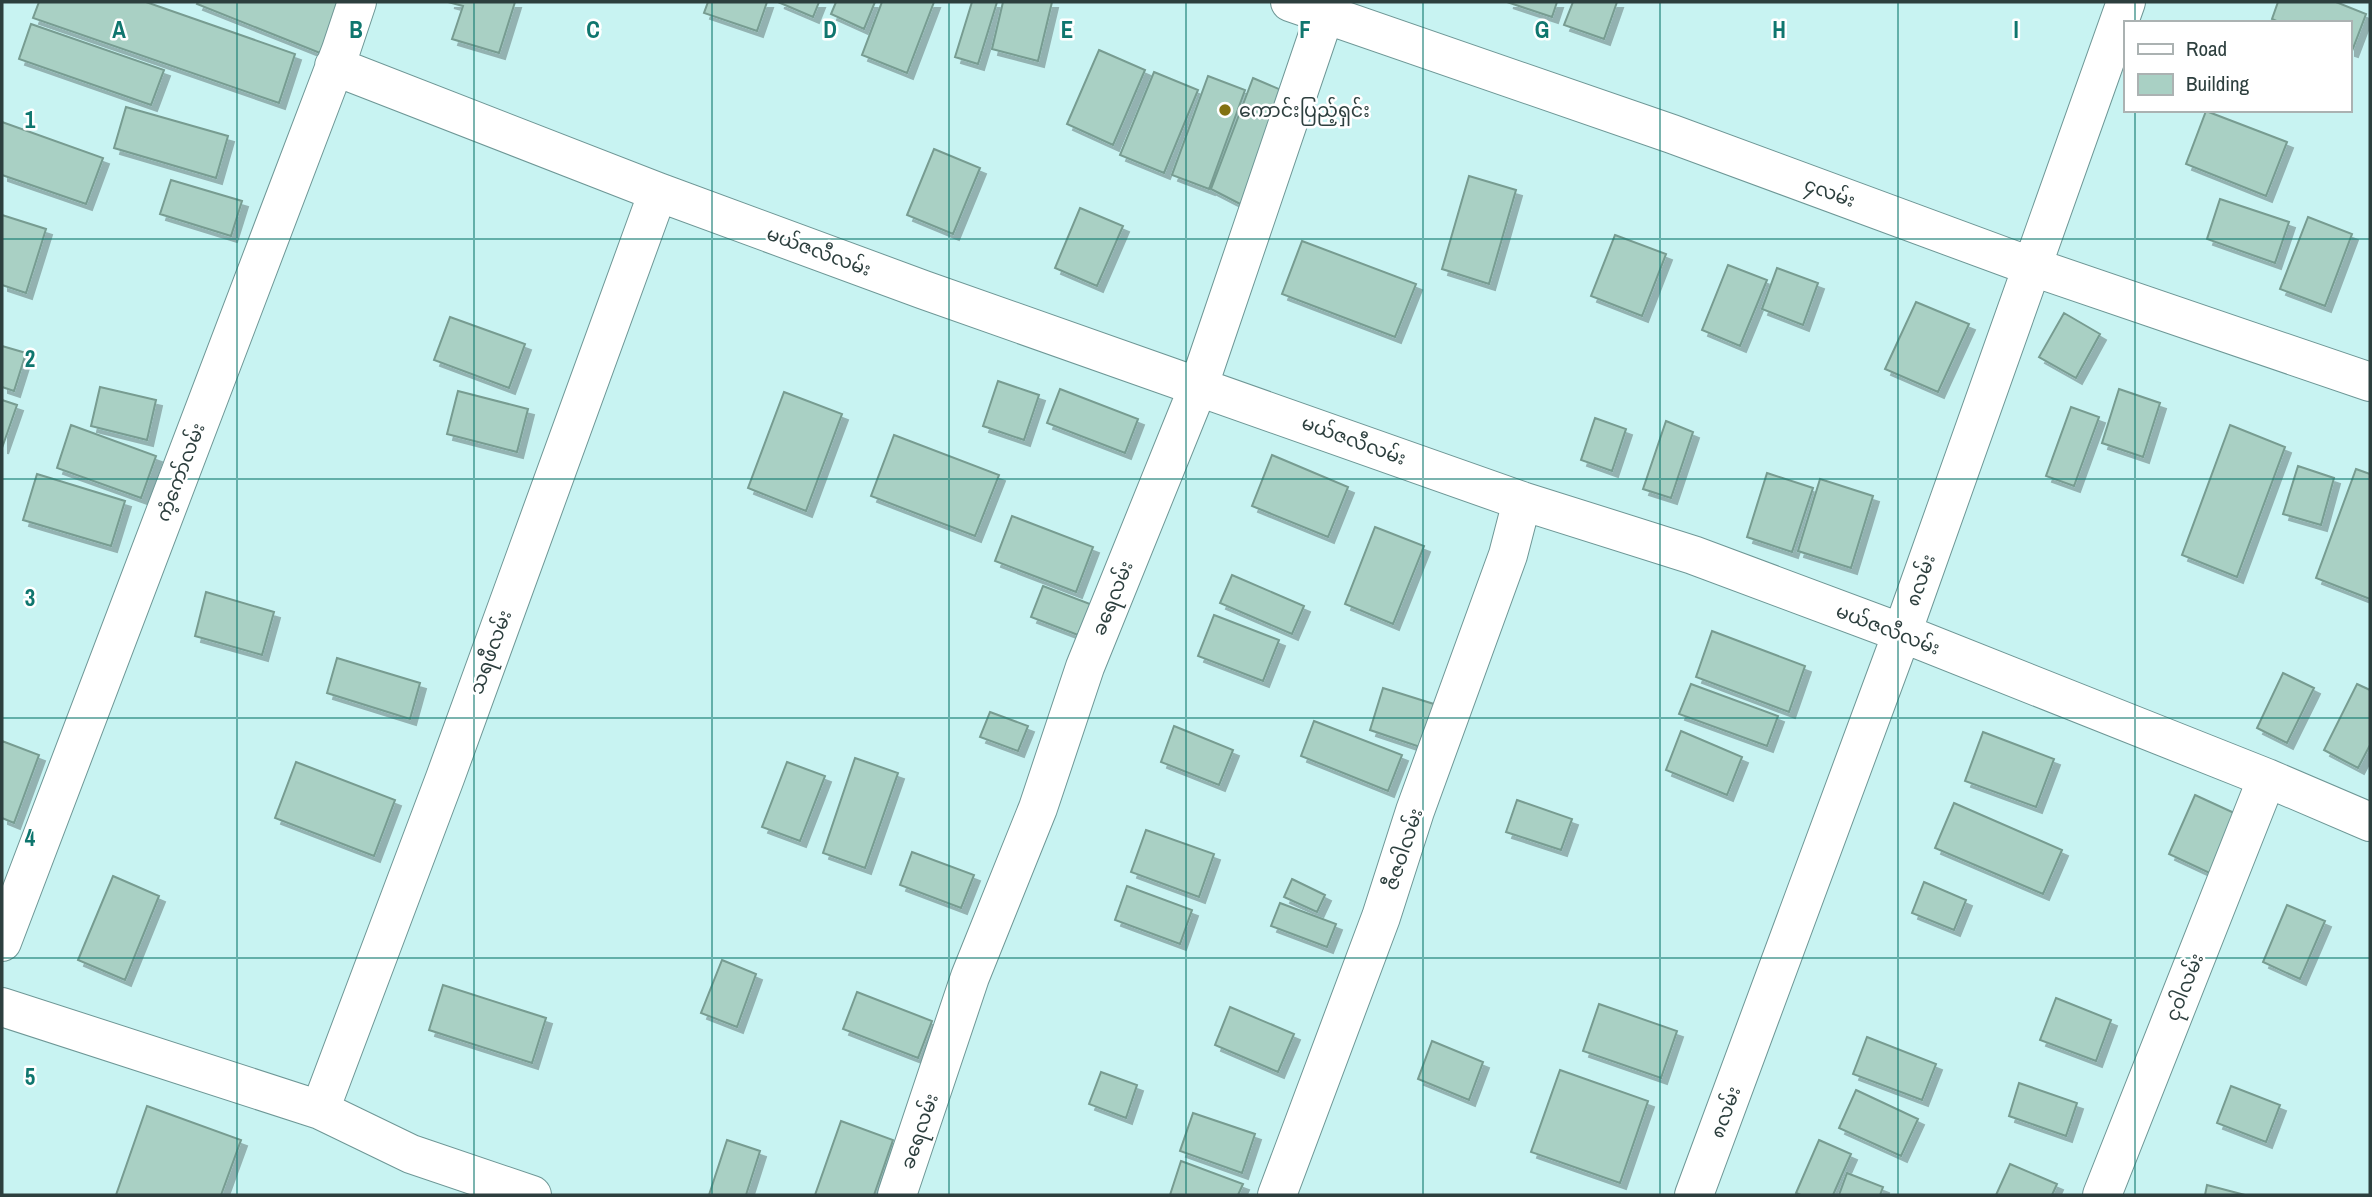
<svg xmlns="http://www.w3.org/2000/svg" width="2372" height="1197" font-family="'Archivo Narrow','Noto Sans Myanmar',sans-serif">
  <style>
    .building { fill: #a9d0c4; stroke: #779c91; stroke-width: 2; filter: url(#shadow) }
    .lines { fill: none; stroke-linecap: round; stroke-linejoin: round }
    .minor-casing { stroke: #6e9796; stroke-width: 40 }
    .minor { stroke: #fff; stroke-width: 38 }
    .grid { fill: none; stroke: #0f766e; stroke-width: 2; stroke-opacity: 0.55 }
    .poi-dot { fill: #837212; stroke: #fff; stroke-width: 2.5 }
    .labels { text-anchor: middle; stroke-width: 5; stroke-linejoin: round; paint-order: stroke }
    .poi-label { font-size: 19px; fill: #2d3f3e; stroke: #fff; text-anchor: start }
    .street-label { font-size: 19px; fill: #2d3f3e; stroke: #fff }
    .grid-label { font-size: 23px; text-anchor: middle; font-weight: bold; fill: #0f766e; stroke: #fff; stroke-width: 5; stroke-linejoin: round; paint-order: stroke }
  </style>
  <defs>
    <filter id="shadow"><feDropShadow dx="6" dy="6" stdDeviation="0" flood-color="#0004"/></filter>
  </defs>
  <rect width="100%" height="100%" fill="#c8f3f2"/>
  <path class="building" d="M39,2H146L295,54L279,103L33,18Z
    M198,2H340L320,53L197,4Z
    M448,2H515L499,53L452,39L463,6Z
    M708,2H767L757,31L704,13Z
    M778,2H819L813,17Z
    M836,2H875L864,29L831,14Z
    M882,2H934L907,73L862,55Z
    M972,2H997L978,64L955,57Z
    M1003,2H1052L1038,61L992,49Z
    M1507,2H1557L1552,17Z
    M1573,2H1617L1604,39L1564,25Z
    M2278,2H2336L2366,14L2352,51L2349,50V23H2281L2272,19Z
    M31,24L164,70L151,105L19,59Z
    M1099,50L1145,70L1113,145L1067,124Z
    M1154,72L1198,90L1164,173L1120,155Z
    M1208,76L1245,90L1209,189L1172,175Z
    M1253,78L1293,95L1248,208L1211,189Z
    M126,107L228,136L216,178L114,148Z
    M2206,111L2287,142L2266,196L2186,164Z
    M2,122L103,158L86,204L2,175Z
    M934,149L980,168L953,234L907,215Z
    M1469,176L1516,190L1489,284L1442,269Z
    M171,180L242,201L231,236L160,214Z
    M2220,199L2289,222L2275,263L2207,239Z
    M1080,208L1123,226L1097,286L1055,268Z
    M2,215L46,229L26,293L2,285Z
    M2308,217L2352,234L2325,306L2280,289Z
    M1615,235L1666,254L1642,316L1591,296Z
    M1302,241L1416,284L1395,337L1282,294Z
    M1728,265L1767,280L1740,346L1702,330Z
    M1777,268L1818,283L1803,325L1762,309Z
    M1916,302L1969,324L1938,392L1885,369Z
    M2064,313L2100,334L2076,378L2039,357Z
    M450,317L525,344L509,388L434,360Z
    M2,346L26,353L14,391L2,387Z
    M998,381L1039,395L1024,440L983,426Z
    M100,387L156,400L147,440L91,426Z
    M1060,389L1138,419L1125,453L1047,423Z
    M2119,389L2160,403L2143,457L2102,443Z
    M458,391L528,409L517,452L447,434Z
    M784,392L842,414L806,511L748,488Z
    M2,400L17,405L2,448Z
    M2071,407L2099,417L2074,486L2046,476Z
    M1595,418L1626,429L1612,471L1581,460Z
    M1666,421L1693,432L1671,498L1643,489Z
    M71,425L156,456L141,498L57,468Z
    M2230,425L2285,447L2237,577L2182,555Z
    M894,435L999,475L975,536L871,496Z
    M1272,455L1348,487L1328,537L1252,506Z
    M2298,466L2334,478L2321,525L2283,514Z
    M2356,469L2370,474V599L2316,578Z
    M1767,473L1813,488L1792,552L1747,537Z
    M37,474L125,501L111,546L23,520Z
    M1820,479L1873,496L1851,568L1798,551Z
    M1012,516L1093,547L1076,592L995,561Z
    M1375,527L1424,546L1393,624L1345,604Z
    M1232,575L1304,606L1292,634L1220,603Z
    M1043,586L1103,609L1091,640L1031,617Z
    M206,592L274,612L262,655L195,636Z
    M1214,615L1279,640L1263,681L1198,656Z
    M1712,631L1805,666L1789,712L1696,677Z
    M337,658L420,683L410,719L327,693Z
    M2283,673L2314,688L2287,743L2257,728Z
    M1691,684L1778,716L1767,746L1679,714Z
    M2357,684L2370,690V745L2358,768L2324,750Z
    M1383,688L1437,705L1423,748L1370,730Z
    M990,712L1028,726L1018,751L980,737Z
    M1314,721L1402,755L1388,791L1301,756Z
    M1174,726L1233,750L1219,785L1161,762Z
    M1681,731L1742,757L1727,795L1666,770Z
    M1983,732L2054,759L2036,807L1965,781Z
    M2,741L39,755L14,823L2,818Z
    M855,758L898,773L865,868L823,853Z
    M296,762L395,800L374,856L275,818Z
    M787,762L825,776L800,841L762,827Z
    M2195,795L2243,817L2216,876L2169,854Z
    M1517,800L1572,819L1561,850L1506,832Z
    M1954,803L2062,850L2043,894L1935,848Z
    M1146,830L1214,854L1199,897L1131,872Z
    M912,852L974,875L961,908L900,885Z
    M113,876L159,896L125,980L78,960Z
    M1292,879L1325,895L1317,912L1284,897Z
    M1924,882L1966,900L1954,930L1912,913Z
    M1127,886L1192,910L1180,944L1115,920Z
    M1280,903L1336,924L1327,947L1271,926Z
    M2287,905L2325,921L2300,979L2263,962Z
    M722,960L756,974L737,1027L701,1013Z
    M443,985L546,1018L532,1063L429,1030Z
    M857,992L932,1021L918,1058L843,1029Z
    M2056,998L2111,1020L2096,1061L2040,1040Z
    M1599,1004L1677,1031L1661,1078L1583,1051Z
    M1230,1007L1294,1034L1278,1072L1215,1045Z
    M1867,1037L1936,1064L1922,1100L1853,1074Z
    M1432,1041L1483,1062L1469,1100L1418,1079Z
    M1560,1070L1648,1101L1620,1183L1531,1152Z
    M1101,1072L1137,1085L1126,1118L1089,1104Z
    M2019,1083L2077,1103L2066,1136L2009,1116Z
    M2231,1086L2280,1105L2266,1142L2217,1123Z
    M1856,1090L1918,1119L1901,1156L1839,1128Z
    M147,1106L241,1140L221,1195H116Z
    M1193,1113L1255,1134L1242,1173L1180,1151Z
    M841,1121L893,1140L874,1195H815Z
    M727,1140L760,1151L746,1195H709Z
    M1819,1140L1851,1154L1833,1195H1801L1796,1193Z
    M1181,1161L1243,1184L1238,1195H1170Z
    M2010,1164L2057,1184L2052,1195H1996Z
    M1847,1173L1883,1187L1880,1195H1839Z
    M2207,1185L2245,1195H2205Z"/>
  <g class="lines">
    <defs>
      <path id="minor" d="M1290,2L1672,134L2030,266L2370,382
        M334,66L658,192L924,290L1522,501L1693,555L1902,633L2267,778L2370,822
        M2,942L341,50L357,2
        M2,1007L320,1110L411,1154L532,1195
        M320,1110L445,778L658,192
        M897,1195L970,977L1038,808L1085,667L1199,385L1329,2
        M1277,1195L1381,917L1415,811L1508,555L1522,501
        M1694,1195L1902,633L2126,2
        M2102,1195L2267,778"/>
    </defs>
    <use href="#minor" class="minor-casing"/>
    <use href="#minor" class="minor"/>
  </g>
  <path class="grid" d="M237,2V1195M474,2V1195M712,2V1195M949,2V1195M1186,2V1195M1423,2V1195M1660,2V1195M1898,2V1195M2135,2V23M2135,110V1195M2,239H2370M2,479H2370M2,718H2370M2,958H2370"/>
  <circle class="poi-dot" cx="1225" cy="110" r="7"/>
  <g class="labels">
    <g class="poi-label">
      <text x="1239" y="117">ကောင်းပြည့်ရှင်း</text>
    </g>
    <g class="street-label">
      <text transform="translate(1830 192) rotate(20)" y="7">၄လမ်း</text>
      <text transform="translate(819 251) rotate(20)" y="7">မယ်ဇလီလမ်း</text>
      <text transform="translate(1354 440) rotate(20)" y="7">မယ်ဇလီလမ်း</text>
      <text transform="translate(180 472) rotate(-69)" y="7">ကံ့ကော်လမ်း</text>
      <text transform="translate(1920 580) rotate(-71)" y="7">၈လမ်း</text>
      <text transform="translate(1112 598) rotate(-68)" y="7">ခရေလမ်း</text>
      <text transform="translate(1888 629) rotate(21)" y="7">မယ်ဇလီလမ်း</text>
      <text transform="translate(490 652) rotate(-70)" y="7">သရဖီလမ်း</text>
      <text transform="translate(1403 849) rotate(-72)" y="7">ဇီဇဝါလမ်း</text>
      <text transform="translate(2184 987) rotate(-68)" y="7">ငုဝါလမ်း</text>
      <text transform="translate(1725 1112) rotate(-70)" y="7">၈လမ်း</text>
      <text transform="translate(919 1131) rotate(-71)" y="7">ခရေလမ်း</text>
    </g>
  </g>
  <g class="grid-label">
    <text x="119" y="38">A</text>
    <text x="356" y="38">B</text>
    <text x="593" y="38">C</text>
    <text x="830" y="38">D</text>
    <text x="1067" y="38">E</text>
    <text x="1305" y="38">F</text>
    <text x="1542" y="38">G</text>
    <text x="1779" y="38">H</text>
    <text x="2016" y="38">I</text>
    <text x="30" y="128">1</text>
    <text x="30" y="367">2</text>
    <text x="30" y="606">3</text>
    <text x="30" y="846">4</text>
    <text x="30" y="1085">5</text>
  </g>
  <rect width="2372" height="1197" fill="none" stroke="#2d3f3e" stroke-width="7"/>
  <rect x="2124" y="21" width="228" height="91" fill="#ffffff" stroke="#abb2b2" stroke-width="2"/>
  <rect x="2138" y="44" width="35" height="10" fill="#ffffff" stroke="#abb2b2" stroke-width="2"/>
  <text x="2186" y="56" font-size="21" fill="#2d3f3e">Road</text>
  <rect x="2138" y="74" width="35" height="21" fill="#a9d0c4" stroke="#abb2b2" stroke-width="2"/>
  <text x="2186" y="91" font-size="21" fill="#2d3f3e">Building</text>
</svg>
